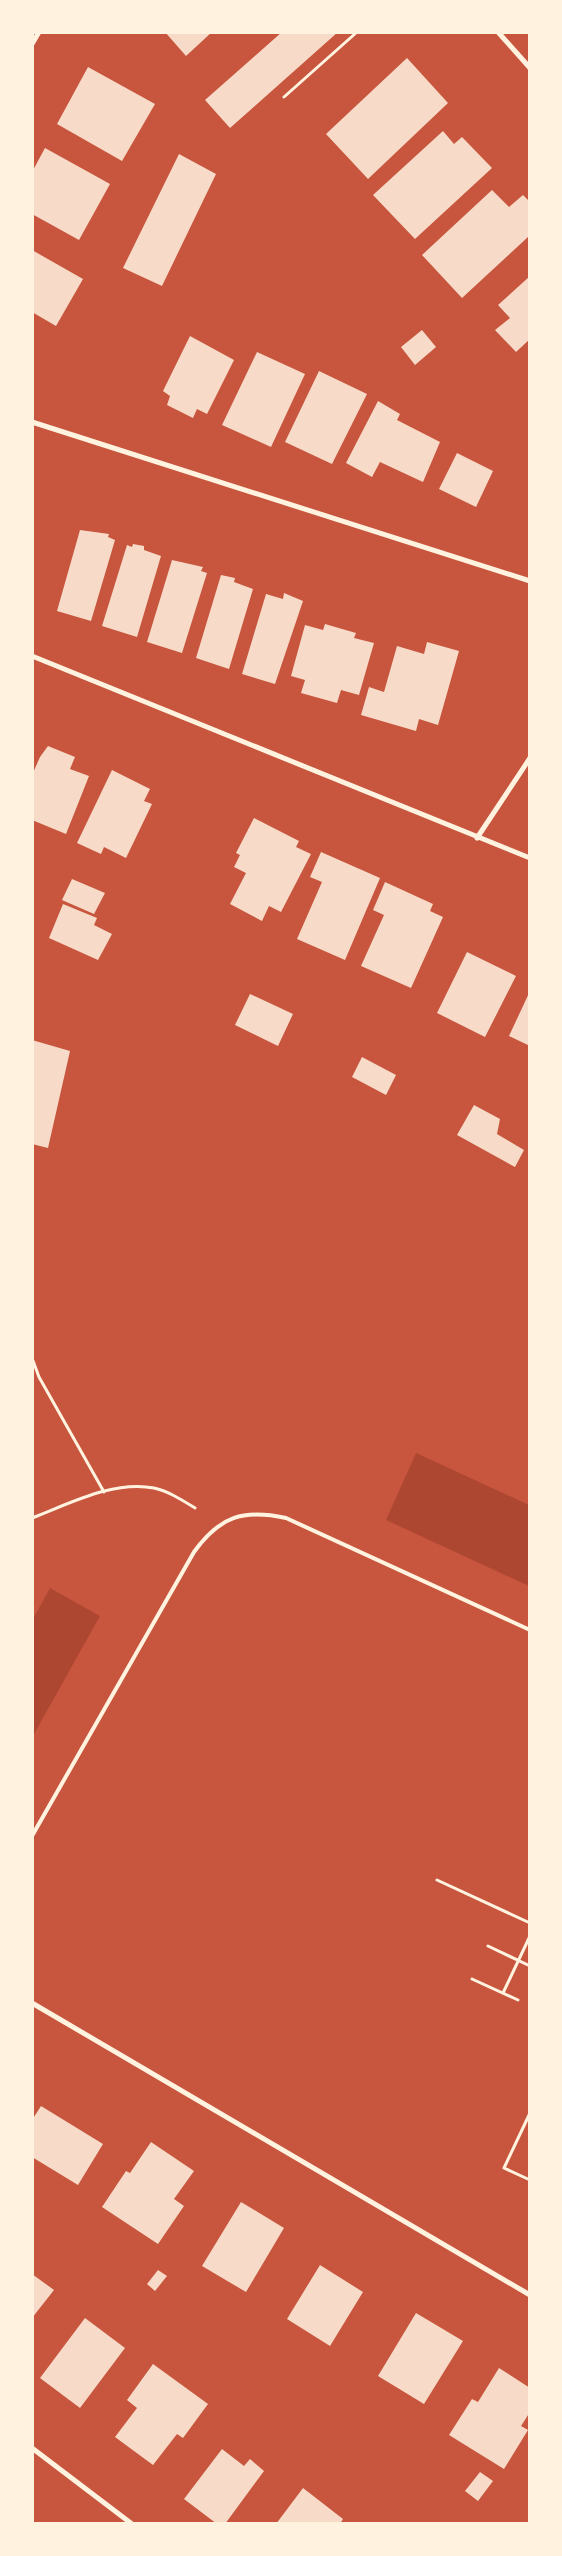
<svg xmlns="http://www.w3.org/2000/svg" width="562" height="2556" font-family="Lato,sans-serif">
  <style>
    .green { fill: #ae4732 }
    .building { fill: #f7dbc8 }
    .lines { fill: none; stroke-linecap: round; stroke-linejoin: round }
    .path { stroke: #fff3e0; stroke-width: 3 }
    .service { stroke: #fff3e0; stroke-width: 4 }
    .minor { stroke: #fff3e0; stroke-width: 5 }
  </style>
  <rect width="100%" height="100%" fill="#c8553d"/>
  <path class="green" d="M416,1453L529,1505V1586L386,1520Z
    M50,1588L100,1616L34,1734L33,1619Z"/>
  <path class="building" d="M165,32H212L186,56Z
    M282,32H338L230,128L205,100Z
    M407,58L448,103L368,179L326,134Z
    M88,67L155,104L122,161L57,124Z
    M443,131L454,144L462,137L492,168L415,239L373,195Z
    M45,148L110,184L79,240L32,214V172Z
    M179,154L216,174L162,286L123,268Z
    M492,190L509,207L523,195L530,202V239L528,237L462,298L422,255Z
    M32,250L83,279L56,326L32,312Z
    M530,276V339L516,352L495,330L510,318L498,305Z
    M422,330L436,347L415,365L401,347Z
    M190,336L234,360L207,414L197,409L193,418L167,405L170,396L163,391Z
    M257,352L305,374L271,447L222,425Z
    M319,371L367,394L332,464L285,442Z
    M378,401L400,414L397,420L440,442L423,482L380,462L372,477L346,463Z
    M457,453L493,471L476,507L439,489Z
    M80,530L109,534L108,537L115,540L91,621L57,611Z
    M133,544L144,546V550L161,556L137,637L102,626L127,545L132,547Z
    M172,560L203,567L201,571L207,573L182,653L147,642Z
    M221,575L235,578L234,582L253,589L229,669L196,658Z
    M284,593L303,601L275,684L242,674L266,594L283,599Z
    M325,624L356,633L354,638L374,643L359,695L341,690L337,703L301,693L305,680L291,676L305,625L323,630Z
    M427,642L459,651L438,725L419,719L416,731L361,715L369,687L384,692L397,646L424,654Z
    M48,746L75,757L70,769L89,776L66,834L32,820V775L40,757Z
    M112,770L150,789L144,801L152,804L126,858L104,847L101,854L77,843Z
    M254,818L299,841L296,847L311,854L281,912L269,906L262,921L230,904L246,873L234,867L240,855L236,853Z
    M321,852L380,878L345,960L297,939L322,882L310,877Z
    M72,879L105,893L94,914L62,900Z
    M385,882L433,904L430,911L443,917L411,988L361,966L384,915L373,910Z
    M63,904L97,918L94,925L112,934L98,960L49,938Z
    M467,952L516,976L485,1037L437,1013Z
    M530,991V1046L509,1036Z
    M250,994L293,1014L278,1046L235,1025Z
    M32,1040L70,1051L48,1148L32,1144Z
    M362,1057L396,1075L386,1095L352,1077Z
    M474,1105L500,1119L497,1134L524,1150L515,1167L457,1135Z
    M41,2106L103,2144L78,2185L32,2157V2120Z
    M151,2142L194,2171L174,2199L184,2206L158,2244L102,2207L126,2171L130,2173Z
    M241,2202L284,2228L246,2292L202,2266Z
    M320,2265L363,2292L330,2346L287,2319Z
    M158,2270L167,2276L155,2291L147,2284Z
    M32,2274L54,2290L32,2318Z
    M416,2313L463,2341L424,2404L378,2376Z
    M85,2318L125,2348L80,2408L40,2378Z
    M153,2364L208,2404L183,2438L177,2434L153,2465L115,2437L137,2408L127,2400Z
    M499,2368L530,2388V2412L521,2426L528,2430L504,2469L449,2435L472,2399L478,2402Z
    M222,2449L244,2466L250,2459L264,2471L225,2524H217L184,2499Z
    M480,2472L493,2481L478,2501L465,2491Z
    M303,2488L343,2519L340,2524H276Z"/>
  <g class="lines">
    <path class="path" d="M284,97L357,32
      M32,1358L39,1377L104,1492
      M32,1518C69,1504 113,1480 154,1488C168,1491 182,1500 195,1508
      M437,1880L530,1923
      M488,1946L530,1966
      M472,1979L518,2000
      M503,1993L530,1936
      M530,2113L504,2168L530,2180"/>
    <path class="service" d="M32,1836L194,1552C220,1516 243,1509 286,1518L530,1630"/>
    <path class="minor" d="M498,32L530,68
      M32,44L39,32
      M32,422L530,581
      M32,656L530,858
      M477,838L530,758
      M32,2003L530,2295
      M32,2448L132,2524"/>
  </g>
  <rect width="562" height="2556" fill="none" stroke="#fff3e0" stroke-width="68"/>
</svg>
